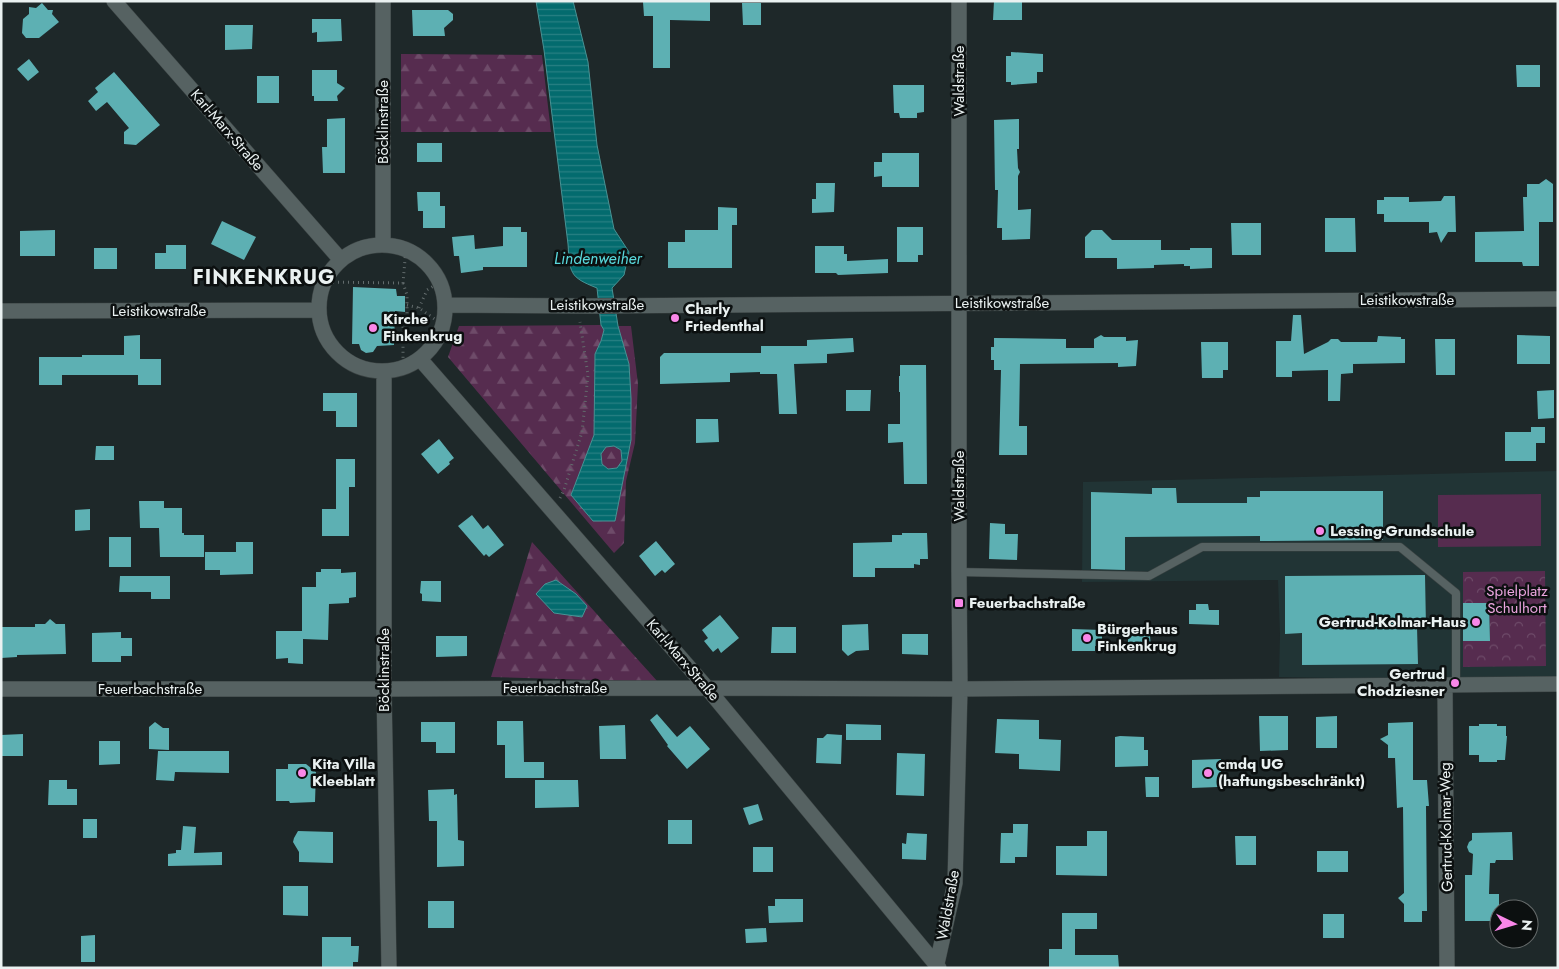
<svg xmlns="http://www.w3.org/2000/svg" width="1559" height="969" font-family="Jost,sans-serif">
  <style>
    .built { fill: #213435 }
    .forest { fill: url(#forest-firs) }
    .park { fill: url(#park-crowns) }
    .pitch { fill: #562c4f }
    .water { fill: url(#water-rules); stroke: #489395; fill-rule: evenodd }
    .building { fill: #5db0b3 }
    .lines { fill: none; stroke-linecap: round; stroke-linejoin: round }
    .lane-casing { stroke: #3a4242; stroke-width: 9 }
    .street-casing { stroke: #3a4242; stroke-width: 16 }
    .path { stroke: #626b6c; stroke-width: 3; stroke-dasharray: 1 4; stroke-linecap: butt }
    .lane { stroke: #566262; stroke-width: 8 }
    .street { stroke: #566262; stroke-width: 15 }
    .poi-dot { fill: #f987e8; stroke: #0c1010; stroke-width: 2 }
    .labels { text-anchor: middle; stroke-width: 5; stroke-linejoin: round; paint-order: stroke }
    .street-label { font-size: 15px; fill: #eaf1f1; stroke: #0c1010 }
    .poi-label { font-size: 15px; font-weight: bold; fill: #eaf1f1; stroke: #0c1010; text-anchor: start }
    .park-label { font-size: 15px; fill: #eca5df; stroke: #0c1010 }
    .water-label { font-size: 16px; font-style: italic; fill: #59d8dc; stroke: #0c1010 }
    .district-label { font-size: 20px; font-weight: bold; letter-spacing: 1px; fill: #eaf1f1; stroke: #0c1010 }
  </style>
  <defs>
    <pattern id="forest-firs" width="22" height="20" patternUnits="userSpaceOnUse" patternTransform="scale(1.25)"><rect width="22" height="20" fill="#562c4f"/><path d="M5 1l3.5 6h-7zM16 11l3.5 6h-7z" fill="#6e4b69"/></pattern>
    <pattern id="park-crowns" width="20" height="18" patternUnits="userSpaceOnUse" patternTransform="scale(1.25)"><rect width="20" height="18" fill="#562c4f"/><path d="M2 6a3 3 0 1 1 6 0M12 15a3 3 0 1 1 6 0" fill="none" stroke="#6e4b69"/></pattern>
    <pattern id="water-rules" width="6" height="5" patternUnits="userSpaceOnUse" patternTransform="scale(1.25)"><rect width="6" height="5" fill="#036b6e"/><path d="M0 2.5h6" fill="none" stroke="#288183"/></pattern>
  </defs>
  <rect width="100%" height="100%" fill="#1e2829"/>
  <path class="built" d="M1558,471V682L1279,677L1280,635L1278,580L1082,582L1083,482Z"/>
  <path class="forest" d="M401,54L542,55L551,132H401Z
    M601,325L604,330L601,341L595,354L594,435L571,495L615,521L631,440V398L629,364L618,326H631L638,384L635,443L626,481L624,543L614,553L448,357L459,326Z
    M614,446L621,450L622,461L617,468L608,469L602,464L601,454L606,447Z
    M532,542L658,682L491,677Z"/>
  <path class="park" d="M1545,571L1546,666L1463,667V641H1490L1489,603H1463V572Z"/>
  <path class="pitch" d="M1541,494V546L1438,547V495Z"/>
  <path class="water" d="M536,1H573L588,62L597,145L614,229L629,252L624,275L612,288L618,326L629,364L631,398V440L615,521H593L571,495L594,435L595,354L601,341L604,330L601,325L597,288C569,277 570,273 568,244L544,50ZM614,446L621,450L622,461L617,468L608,469L602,464L601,454L606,447Z
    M556,580L576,594L587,606L582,617L554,613L536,594L545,584Z"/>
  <path class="building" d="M994,1H1022V20H993Z
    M643,2H710V21L670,20V68H653V16H644Z
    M42,3L48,10H53L52,14L59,22L39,38H26L22,33L23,19L29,14V7L36,8Z
    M742,3H761V25H743Z
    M412,10H448L453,14V20L444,28L445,36H413Z
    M312,19H341L342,41L317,42V32L312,33Z
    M225,25H253L252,49L225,50Z
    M1011,52L1043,54V72H1037V83L1011,85V82H1006V56H1011Z
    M29,59L39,72L28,81L17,69Z
    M1516,65H1540V87H1517Z
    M312,70H337V83L345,88L337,96L338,101H314V96H312Z
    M114,72L160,125L136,145L124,144V132L129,128L107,102L96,111L88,101L98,92L95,88Z
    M257,76H279V103H257Z
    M893,85H924V112L917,113V118H900L899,113H894Z
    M345,118V173H323L322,147H327V119Z
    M1019,119V149H1017L1018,168L1020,172L1018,176V210L1031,209L1030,239L1002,240V228H997L998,190H995L994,120Z
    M417,143H442V162H417Z
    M882,153H919V187H882V176L874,177V162H882Z
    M1546,179L1553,184V222H1539V266H1523L1522,262H1475V232L1524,231L1523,197H1527V184H1539Z
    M816,183H835L834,212L812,213V199H816Z
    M417,192H440V206H445V228H423V211H418Z
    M1444,196H1455L1456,232H1448L1441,243L1437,232L1429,233V222H1384V214H1377V200H1384V197H1409V202L1441,201Z
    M718,207L737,208V225H732V268H668V242H685V230H718Z
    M1325,218H1355L1356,252H1325Z
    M222,221L256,237L244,260L211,244Z
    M1231,223H1261V255H1232Z
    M503,227H521V232H527V267H483V270L461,273L459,256H454L452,237L474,235L475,249L503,246Z
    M897,227H923V255H918V262H897Z
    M55,230V256H20V231Z
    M1092,230H1102L1112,240H1161V250H1190V248H1212V268L1190,269V266H1184V264L1154,265V268L1117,269V258H1085V237Z
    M166,245H186V269H155V253H166Z
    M815,246H844V254H847V261L888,259V273L838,275L836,273H815Z
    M94,248H117V269H94Z
    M353,287L396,289L397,296H405V312L395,311L394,345L377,346L373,352L366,353L361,350L359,344H352Z
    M1293,315H1301L1304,354L1328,342L1331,339H1338L1341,342H1377L1378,336L1401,337V339H1405V363L1353,364V373L1341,374L1340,401H1328V370L1292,371V377H1276V341H1291Z
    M140,335V359H161V385H138V375H62V385H39V357H82V355H124V336Z
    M1101,335L1104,337H1126V341L1138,340L1136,366L1118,367V363L1020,364L1019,426H1027V455H999L1001,370H994V360H991V347H994V338L1066,339V348H1094V339Z
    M1517,335L1550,336V364H1517Z
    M853,338L854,352L827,354V363L794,364L797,414H779L777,374H760V372L730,373V382L660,384V357L664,353H761V346H807V340Z
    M1435,339H1455V375H1436Z
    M1201,342H1228V370H1223V378H1202Z
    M900,365H926L927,484H904L903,442L888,443V424H900V392H899V376H900Z
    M846,390H871L870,411H846Z
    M1554,390V418L1538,419L1537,391Z
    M323,393H357V427H336V411H323Z
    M696,419H718L719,442L696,443Z
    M1531,427H1545V443H1536V461H1505V432H1531Z
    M439,439L454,458L449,462L450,464L438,474L421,454Z
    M96,446H114V460H95Z
    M336,459H355V487H349V536H322V509H336Z
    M1152,488H1176L1177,503H1247V497H1260V491H1383V540L1260,541V536L1125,537V570L1091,569V492L1152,494Z
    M139,501H164V508H182V533H184V535H204V557H160L159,528H140Z
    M90,509V530L75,531V510Z
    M472,515L483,529L488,525L504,545L489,557L486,554L484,556L458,526Z
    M990,523L1005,524V534H1018L1017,560L989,559Z
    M902,533H927L928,559H920V565L914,564V568H875V577H853V543L892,542V535H902Z
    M109,537H131V567H109Z
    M656,541L675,564L665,573L662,570L655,576L639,556Z
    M236,542H253V574L220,575V570H205V552H236Z
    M321,569H341V573L356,572V597L349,598V603L329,604L328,640L303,639V664L288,663V658L276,659V631H302V587H316V572H321Z
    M1425,575L1426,627H1417L1418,664L1302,665V633L1285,634V576Z
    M120,576H170V599H151V592H119Z
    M421,581H441V602L422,601V594L420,593Z
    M1463,603H1489L1490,641H1463Z
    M1196,604H1208L1209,610H1219V625L1189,624V610H1196Z
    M720,615L739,638L721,653L718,648L713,652L704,641L708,638L702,630Z
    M50,619L56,624H65L66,654L17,655V657L1,658V627H35V624H45Z
    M868,624L869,650L856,651L848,656L842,650V625Z
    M772,627H796V653H771Z
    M1072,629L1102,630V646H1095V651H1072Z
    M121,632V638H132V656H121V662H92V633Z
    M902,634H928V655L902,654Z
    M1128,635H1150L1151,651H1128Z
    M436,636H467V656L436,657Z
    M657,714L677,737L690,726L710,749L687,769L667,746L668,745L650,720Z
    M1259,716H1288V750L1260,751Z
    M1337,716V748H1316V717Z
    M997,719L1039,720V739L1061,740L1060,771L1019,769V754L995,753Z
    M497,721H523L524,762H544V778H505V745H497Z
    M155,722L163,728H169V750L149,749V727Z
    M421,722H455V753H436V742H421Z
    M1413,722V780H1427L1429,806H1426L1427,911H1422V922H1404V904L1398,898L1404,893L1403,807L1397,808L1395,758H1388V745L1380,739L1388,735V723Z
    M846,724L881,725V740H846Z
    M1479,724H1497V726H1506V736H1507L1505,760H1497V762H1479V755H1469V726H1479Z
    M625,725L626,759H600L599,726Z
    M23,734V756H1V735Z
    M827,734L842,735L841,764L816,763L817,738H823Z
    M1120,736L1144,737V750H1148V766L1115,767V737Z
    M99,741H120V764L99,765Z
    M158,751H229V773L175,772L174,781L156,780Z
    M897,753L925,754L924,796L896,795Z
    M1221,759V782H1219L1218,787L1192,788V760Z
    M288,764H306L316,772L315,802L290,803L289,801H276V769H288Z
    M1145,777H1159V797H1146Z
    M49,780H67V789H77V805H48Z
    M535,780H578L579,807L535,808Z
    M454,789V795L457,794L458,840L464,841V866L437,867V821H429L428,790Z
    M758,804L763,820L749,825L743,808Z
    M83,819H97V838H83Z
    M668,820H692V844H668Z
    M1013,824H1028L1027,857H1015V863H1000L1001,833H1013Z
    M183,826L196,827L194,853L222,852V865L168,866V854L176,853V850H181Z
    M298,831L333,832V863L299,862V852L293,842L294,838Z
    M1087,831H1107V876L1056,875V846H1087Z
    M1512,832L1513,860H1496L1495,863H1490L1489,894H1499V921H1465V875H1472L1473,854L1469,852L1467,847L1469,842L1472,840V833Z
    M907,833L927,834L926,860L902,859V843L906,844Z
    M1235,836H1256V865H1236Z
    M753,847H773V872H753Z
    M1317,851H1348V872H1317Z
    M283,886H308V916L283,915Z
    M775,899H803V922L769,923L768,906H775Z
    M428,901H454V928H428Z
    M1062,913H1097V929H1075V955H1118L1119,968H1049V949H1062Z
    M1323,914H1344V938H1323Z
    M766,928L767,942L746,943L745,929Z
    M95,935V962H81V936Z
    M322,937H351V946H359L358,962H353V968H322Z"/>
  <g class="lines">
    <defs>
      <path id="lane" d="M959,572L1149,576L1202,547H1400L1456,593V686"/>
      <path id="street" d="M114,1L340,259
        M383,1V244
        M319 308a63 63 0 1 1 126 0a63 63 0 1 1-126 0Z
        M446,305L593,306L1558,299
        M1,311L318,310
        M420,359L707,688L939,968
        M384,371V689L389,968
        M1445,686L1447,968
        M1,689H384L707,688L960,689L1558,684
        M936,968L955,883L960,689L959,572V1"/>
    </defs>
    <use href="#lane" class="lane-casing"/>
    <use href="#street" class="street-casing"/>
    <path class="path" d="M323,282L403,283L406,248
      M403,283L407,295V314L403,326V368
      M407,305L419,308L443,325
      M419,308L427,290L440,282
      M560,498L564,490L582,432L588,375L580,322"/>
    <use href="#lane" class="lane"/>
    <use href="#street" class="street"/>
  </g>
  <g class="poi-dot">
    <circle cx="675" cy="318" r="5"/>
    <circle cx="373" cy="328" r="5"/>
    <circle cx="1320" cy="531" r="5"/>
    <rect x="954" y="598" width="10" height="10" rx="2.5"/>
    <circle cx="1476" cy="622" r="5"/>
    <circle cx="1087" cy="638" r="5"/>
    <circle cx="1455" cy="683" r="5"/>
    <circle cx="302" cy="773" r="5"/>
    <circle cx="1208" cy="773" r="5"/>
  </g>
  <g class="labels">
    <g class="street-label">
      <text transform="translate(959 81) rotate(-90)" y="5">Waldstraße</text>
      <text transform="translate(383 122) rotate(-90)" y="5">Böcklinstraße</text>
      <text transform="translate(227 130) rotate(49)" y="5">Karl-Marx-Straße</text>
      <text x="1407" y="305">Leistikowstraße</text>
      <text x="1002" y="308">Leistikowstraße</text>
      <text x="597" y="310">Leistikowstraße</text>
      <text x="159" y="316">Leistikowstraße</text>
      <text transform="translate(959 486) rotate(-90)" y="5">Waldstraße</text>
      <text transform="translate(683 660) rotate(49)" y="5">Karl-Marx-Straße</text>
      <text transform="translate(384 670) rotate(-90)" y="5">Böcklinstraße</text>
      <text x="555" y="693">Feuerbachstraße</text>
      <text x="150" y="694">Feuerbachstraße</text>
      <text transform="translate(1446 827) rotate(-91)" y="5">Gertrud-Kolmar-Weg</text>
      <text transform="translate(948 905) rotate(-80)" y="5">Waldstraße</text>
    </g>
    <g class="poi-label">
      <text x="685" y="314">Charly<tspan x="685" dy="17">Friedenthal</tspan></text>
      <text x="383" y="324">Kirche<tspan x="383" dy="17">Finkenkrug</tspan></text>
      <text x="1330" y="536">Lessing-Grundschule</text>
      <text x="969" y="608">Feuerbachstraße</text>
      <text x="1466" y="627" text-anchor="end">Gertrud-Kolmar-Haus</text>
      <text x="1097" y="634">Bürgerhaus<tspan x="1097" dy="17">Finkenkrug</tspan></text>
      <text x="1445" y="679" text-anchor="end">Gertrud<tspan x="1445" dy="17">Chodziesner</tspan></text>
      <text x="312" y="769">Kita Villa<tspan x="312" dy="17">Kleeblatt</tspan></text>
      <text x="1218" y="769">cmdq UG<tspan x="1218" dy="17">(haftungsbeschränkt)</tspan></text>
    </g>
    <g class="park-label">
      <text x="1517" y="596">Spielplatz<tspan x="1517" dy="17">Schulhort</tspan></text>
    </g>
    <g class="water-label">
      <text x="598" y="264">Lindenweiher</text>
    </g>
    <g class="district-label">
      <text x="264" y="284">FINKENKRUG</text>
    </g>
  </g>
  <rect width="1559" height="969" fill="none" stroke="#eaf1f1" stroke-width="5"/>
  <g transform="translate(1514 924) rotate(95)"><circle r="24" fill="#0c1010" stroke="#656a6a"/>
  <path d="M0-4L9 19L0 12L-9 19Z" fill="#f987e8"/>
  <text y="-8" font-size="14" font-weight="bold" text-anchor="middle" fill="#eaf1f1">N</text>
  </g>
</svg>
